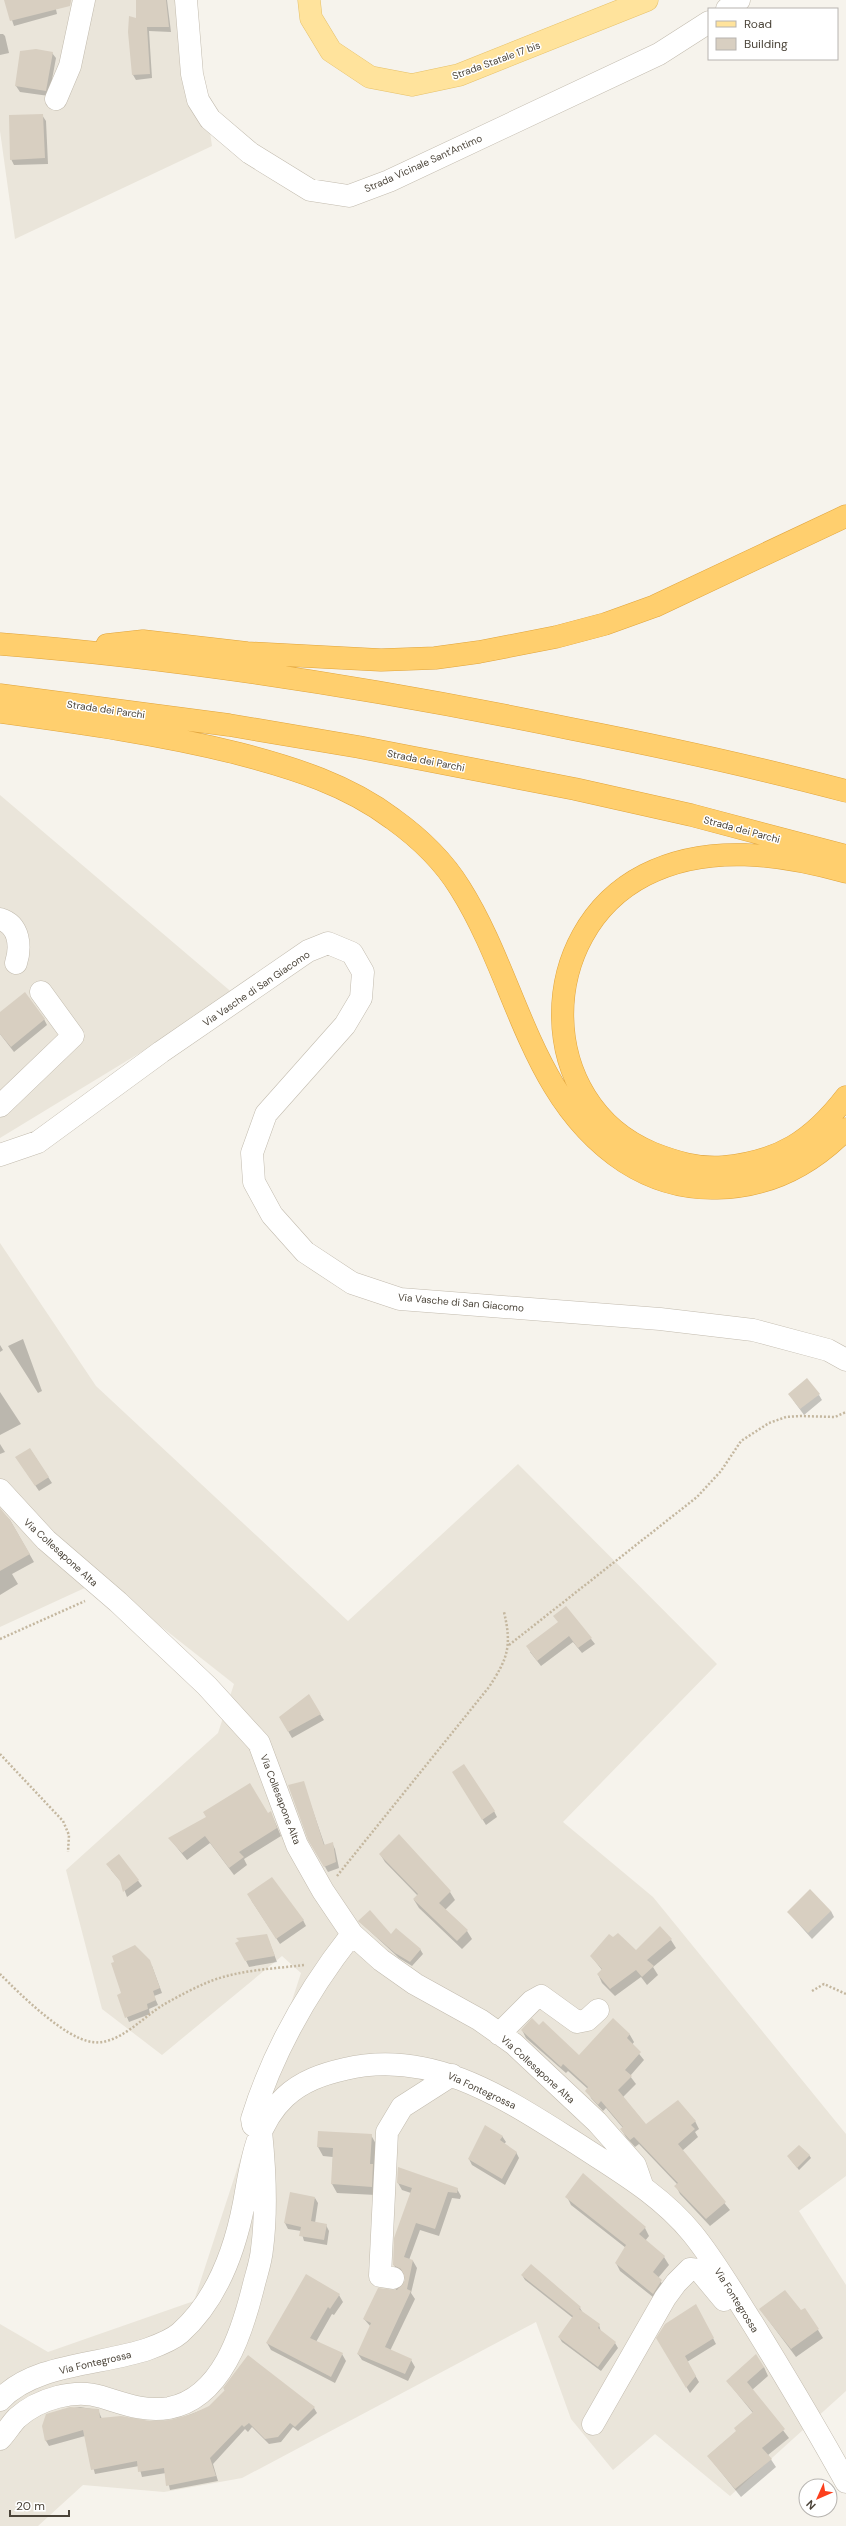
<svg xmlns="http://www.w3.org/2000/svg" width="846" height="2526" font-family="'DM Sans',sans-serif">
  <style>
    .residential { fill: #eae5da }
    .shadow { fill: #0003 }
    .building { fill: #d8cfc1 }
    .lines { fill: none; stroke-linecap: round; stroke-linejoin: round }
    .minor-casing { stroke: #c2bbae; stroke-width: 23 }
    .major-casing { stroke: #e6c16a; stroke-width: 23 }
    .highway-casing { stroke: #e0a43c; stroke-width: 23 }
    .path { stroke: #c4b79f; stroke-width: 2.5; stroke-dasharray: 2 2; stroke-linecap: butt }
    .minor { stroke: #fff; stroke-width: 22 }
    .major { stroke: #ffe39c; stroke-width: 22 }
    .highway { stroke: #ffcf6e; stroke-width: 22 }
    .labels { text-anchor: middle; stroke-width: 3; stroke-linejoin: round; paint-order: stroke }
    .street-label { font-size: 10px; fill: #4b4439; stroke: #fff }
  </style>
  <rect width="100%" height="100%" fill="#f6f3ec"/>
  <path class="residential" d="M0,0H191L212,146L15,239L0,131Z
    M0,795L235,995L0,1138Z
    M0,1243L96,1386L348,1621L518,1464L717,1664L563,1822L653,1897L846,2134V2176L799,2211L846,2285V2391L730,2496L655,2434L613,2470L571,2419L536,2322L242,2478L164,2492L83,2485L38,2526H0V2324L48,2352L194,2301L301,1973L282,1956L162,2055L102,2009L66,1870L218,1733L234,1684L102,1580L0,1627Z"/>
  <path class="shadow" d="M5,0H54L57,14L14,26Z
    M137,0H167L171,32L149,31L152,78L136,80L133,75L129,32L137,19Z
    M0,34H3L5,36L9,53L0,55Z
    M21,52L52,53L56,58L49,96L20,92L16,86Z
    M42,115L46,121L48,164L14,165L11,159Z
    M0,1013L44,1019L47,1025L14,1052L0,1034Z
    M23,1339L42,1391L38,1393L8,1346Z
    M0,1345L3,1350L0,1352Z
    M0,1392L21,1424L0,1435Z
    M819,1395L822,1400L804,1415L793,1400Z
    M0,1444L5,1452L0,1454Z
    M30,1449L52,1483L39,1491L20,1463Z
    M0,1510L10,1520L34,1562L12,1574L18,1584L0,1595Z
    M566,1607L595,1644L582,1653L573,1642L541,1666L530,1652L559,1623Z
    M320,1714L324,1720L292,1738L280,1717Z
    M456,1777L494,1811L497,1817L486,1825Z
    M303,1782L325,1846L332,1843L335,1849L339,1868L328,1872L309,1839Z
    M271,1813L281,1836L244,1859L247,1865L234,1875L210,1843L187,1860L170,1839L208,1817Z
    M399,1836L450,1892L455,1900L445,1910L467,1931L472,1939L462,1949L419,1908L414,1900L418,1896L385,1862L380,1854Z
    M119,1855L142,1886L127,1897L122,1883L111,1870Z
    M251,1900L303,1920L306,1926L280,1944Z
    M831,1911L834,1917L812,1939L788,1912Z
    M359,1921L420,1949L423,1954L412,1966L399,1958Z
    M671,1940L676,1948L653,1967L658,1975L647,1985L641,1977L615,1996L602,1983L598,1974L602,1970L591,1956L636,1951Z
    M269,1941L277,1962L249,1967L246,1961Z
    M115,1963L152,1966L162,1993L154,1996L158,2005L149,2009L150,2014L129,2022L118,1996L123,1994Z
    M613,2020L630,2035L634,2042L632,2045L644,2060L630,2076L636,2084L623,2097L646,2125L695,2121L699,2129L695,2132L698,2137L682,2151L730,2210L710,2226L680,2194L676,2186L677,2184L639,2144L635,2147L626,2137L621,2129L623,2128L606,2108L603,2111L591,2098L588,2089L568,2071L566,2073L526,2038L522,2030L579,2057Z
    M371,2135L376,2144V2195L337,2193L332,2184L333,2157L323,2156L318,2147Z
    M502,2136L506,2142L504,2144L516,2152L519,2158L505,2185L472,2165L469,2159Z
    M809,2155L811,2158L799,2170L790,2159Z
    M398,2183L457,2189L461,2196L460,2199L452,2198L439,2236L420,2230L409,2260L413,2261L417,2268L411,2293L415,2299L390,2351L411,2360L415,2367L408,2381L362,2360L358,2354L371,2327L364,2319L406,2280L404,2275L398,2272L394,2265L411,2193L402,2190Z
    M567,2197L645,2228L649,2236L645,2241L664,2257L669,2265L658,2278L666,2289L658,2301L620,2271L616,2263L626,2248L571,2205Z
    M315,2198L318,2203L315,2223L326,2225L329,2231L327,2245L304,2241L301,2231L288,2229L285,2223Z
    M522,2275L580,2308L583,2313L599,2325L601,2332L615,2343L618,2348L601,2371L562,2342L559,2337L573,2318L525,2280Z
    M339,2295L343,2302L334,2315L332,2314L316,2342L342,2354L346,2361L335,2383L271,2350L267,2343Z
    M760,2309L818,2330L823,2338L796,2357Z
    M699,2311L716,2344L687,2362L699,2382L690,2393L657,2338Z
    M248,2356L314,2408L317,2413L298,2431L293,2427L281,2442L269,2444L252,2427L248,2432L245,2429L213,2464L218,2481L170,2490L166,2473L142,2477L139,2466L95,2474L85,2436L49,2446L46,2441L43,2426L61,2410L80,2407L98,2410L102,2419L150,2422L173,2421L210,2407L225,2391L224,2388Z
    M764,2367L768,2376L752,2390L789,2438L768,2455L776,2467L741,2497L708,2456L737,2431L753,2413L727,2381Z"/>
  <path class="building" d="M4,0H71V1L70,6L10,21Z
    M136,0H166L169,27H147L150,74L132,75L128,32L129,16L136,18Z
    M36,49L53,52L46,91L15,86L20,51Z
    M43,114L45,158L10,160L9,115Z
    M25,992L45,1019L11,1047L0,1034V1012Z
    M807,1378L820,1394L800,1409L788,1394Z
    M30,1448L49,1477L35,1486L15,1457Z
    M0,1508L10,1520L30,1554L0,1571Z
    M566,1606L592,1638L578,1648L569,1636L537,1661L526,1646L558,1622L553,1616Z
    M309,1694L321,1714L288,1732L279,1717Z
    M464,1764L495,1811L482,1820L452,1772Z
    M304,1781L324,1845L333,1842L336,1862L324,1867L308,1840L288,1785Z
    M250,1783L268,1813L271,1811L277,1828L239,1852L244,1857L229,1868L205,1836L182,1853L168,1838L206,1817L203,1812Z
    M399,1834L451,1891L439,1903L468,1930L457,1941L413,1899L418,1894L379,1854Z
    M119,1854L139,1880L123,1892L120,1881L106,1864Z
    M272,1877L304,1920L276,1939L247,1894Z
    M810,1889L831,1911L808,1933L787,1912Z
    M370,1910L391,1934L396,1928L421,1949L410,1962L395,1953L359,1922L358,1921Z
    M660,1926L672,1939L647,1960L654,1966L642,1977L636,1970L610,1989L597,1974L602,1969L590,1956L609,1934L613,1937L618,1933L636,1950Z
    M267,1934L275,1956L245,1961L235,1943L239,1941L236,1938Z
    M135,1945L150,1960L160,1988L153,1991L156,2000L147,2004L148,2009L125,2018L117,1995L121,1993L111,1963L114,1962L112,1956Z
    M532,2018L539,2025L543,2021L579,2055L613,2018L630,2034L627,2038L641,2052L625,2070L632,2076L618,2090L646,2124L678,2100L696,2121L691,2125L695,2129L678,2144L726,2202L706,2219L674,2186L678,2183L634,2137L630,2140L620,2129L623,2127L601,2101L598,2105L585,2091L588,2087L563,2064L561,2067L521,2030Z
    M485,2125L503,2136L500,2140L517,2152L502,2179L468,2159Z
    M318,2131L372,2134L370,2164H373L372,2187L331,2184L333,2148L317,2147Z
    M799,2145L810,2155L797,2168L787,2156Z
    M398,2167L458,2188L457,2193L448,2192L435,2229L416,2223L404,2257L413,2260L407,2289L411,2291L385,2347L412,2359L405,2374L357,2354L371,2323L363,2319L378,2288L397,2290L405,2280L401,2269L393,2265L394,2238L412,2188L397,2183Z
    M583,2173L646,2227L639,2234L665,2256L653,2272L662,2280L653,2294L615,2263L626,2245L565,2197Z
    M290,2192L315,2197L311,2221L327,2224L324,2240L299,2236L301,2227L284,2223Z
    M531,2264L581,2307L579,2309L600,2324L598,2328L616,2342L598,2367L558,2337L573,2316L521,2275Z
    M306,2274L340,2294L330,2309L328,2307L310,2338L343,2353L331,2377L266,2343Z
    M785,2290L801,2310L805,2308L819,2329L791,2349L759,2309Z
    M696,2304L714,2338L685,2356L696,2376L686,2388L656,2338L665,2324Z
    M756,2354L764,2367L747,2382L785,2429L762,2448L772,2459L735,2489L707,2456L736,2431L734,2428L753,2412L726,2381Z
    M248,2355L315,2407L295,2427L290,2423L278,2437L265,2439L249,2423L244,2427L242,2425L210,2458L216,2476L166,2486L164,2468L138,2472L137,2461L91,2470L83,2430L45,2441L42,2426L46,2414L70,2407L99,2409L100,2418L121,2416L150,2421L170,2420L192,2414L209,2406L225,2390L223,2388Z"/>
  <g class="lines">
    <defs>
      <path id="minor" d="M186,0L192,74L198,100L210,119L250,153L310,190L349,196L389,181L659,54L709,22
        M727,9L739,0
        M56,99L70,66L84,0
        M0,919C20,925 21,947 16,963
        M0,1106L73,1036L41,992
        M0,1155L38,1142L161,1052L308,951L328,943L352,953L363,972L361,998L345,1025L266,1114L252,1153L254,1182L272,1215L305,1252L352,1283L400,1299L660,1319L753,1330L828,1350L846,1360
        M0,1490L46,1540L118,1602L207,1686L259,1743L297,1845L323,1891L352,1934L381,1960L415,1984L480,2020L514,2044L597,2122L635,2165L642,2185
        M499,2034L532,2001L541,1996L577,2022L587,2020L598,2010
        M393,2278L380,2276L387,2132L402,2107L452,2075
        M0,2400C34,2363 102,2365 148,2349C159,2345 172,2340 180,2333C217,2300 235,2250 244,2203C251,2165 255,2125 285,2097C302,2081 323,2074 345,2069C432,2048 506,2099 576,2143C617,2170 660,2194 692,2233C715,2261 733,2293 753,2324C785,2376 816,2428 846,2482
        M593,2424L665,2298L676,2283L690,2269L699,2270L724,2300
        M0,2439C6,2433 11,2424 17,2418C38,2399 75,2388 102,2397C125,2404 144,2412 169,2408C222,2398 242,2332 253,2288C256,2275 261,2262 262,2249C267,2211 265,2170 261,2131L253,2125L252,2119C273,2051 308,1990 352,1934"/>
      <path id="major" d="M309,0L311,18L331,51L370,77L412,85L459,75L647,0"/>
      <path id="highway" d="M0,644C192,659 383,690 572,729C664,747 756,767 846,791
        M107,645L143,641L247,653L381,660L435,658L479,652L556,637L605,624L655,606L846,516
        M0,695L229,725L359,747L575,789L691,815L846,856
        M0,712C81,723 161,734 240,754C294,768 348,785 393,819C418,837 444,862 460,888C518,980 529,1099 625,1162C653,1180 685,1189 717,1188C769,1187 811,1165 846,1129
        M846,872C782,854 707,843 645,875C534,932 534,1104 652,1153C675,1162 698,1169 723,1167C779,1162 812,1141 846,1097"/>
    </defs>
    <use href="#minor" class="minor-casing"/>
    <use href="#major" class="major-casing"/>
    <use href="#highway" class="highway-casing"/>
    <path class="path" d="M0,1639L85,1601
      M509,1645L697,1497L721,1471L741,1441L769,1423L786,1417L801,1416L835,1417L846,1412
      M0,1754L63,1821L69,1835L68,1852
      M337,1876L489,1687C508,1658 512,1646 504,1612
      M0,1974C20,1994 64,2038 92,2042C118,2046 143,2017 163,2005C177,1997 192,1989 206,1983C236,1970 272,1969 304,1965
      M812,1991L824,1984L846,1994"/>
    <use href="#minor" class="minor"/>
    <use href="#major" class="major"/>
    <use href="#highway" class="highway"/>
  </g>
  <g class="labels">
    <g class="street-label">
      <text transform="translate(496 60) rotate(-20)" y="4">Strada Statale 17 bis</text>
      <text transform="translate(423 163) rotate(-24)" y="4">Strada Vicinale Sant'Antimo</text>
      <text transform="translate(106 709) rotate(8)" y="4">Strada dei Parchi</text>
      <text transform="translate(426 760) rotate(11)" y="4">Strada dei Parchi</text>
      <text transform="translate(742 829) rotate(15)" y="4">Strada dei Parchi</text>
      <text transform="translate(256 988) rotate(-34)" y="4">Via Vasche di San Giacomo</text>
      <text transform="translate(461 1302) rotate(5)" y="4">Via Vasche di San Giacomo</text>
      <text transform="translate(61 1552) rotate(42)" y="4">Via Collesapone Alta</text>
      <text transform="translate(281 1799) rotate(69)" y="4">Via Collesapone Alta</text>
      <text transform="translate(538 2069) rotate(42)" y="4">Via Collesapone Alta</text>
      <text transform="translate(482 2090) rotate(25)" y="4">Via Fontegrossa</text>
      <text transform="translate(737 2300) rotate(58)" y="4">Via Fontegrossa</text>
      <text transform="translate(95 2362) rotate(-13)" y="4">Via Fontegrossa</text>
    </g>
  </g>
  <rect x="708" y="8" width="130" height="52" fill="#ffffff" stroke="#b7b4b0"/>
  <rect x="716" y="21" width="20" height="6" fill="#ffe39c" stroke="#b7b4b0"/>
  <text x="744" y="28" font-size="12" fill="#4b4439">Road</text>
  <rect x="716" y="38" width="20" height="12" fill="#d8cfc1" stroke="#b7b4b0"/>
  <text x="744" y="48" font-size="12" fill="#4b4439">Building</text>
  <g transform="translate(818 2498) rotate(225)"><circle r="19" fill="#ffffff" stroke="#b7b4b0"/>
  <path d="M0-3L7 15L0 10L-7 15Z" fill="#fc3f1d"/>
  <text y="-6" font-size="11" font-weight="bold" text-anchor="middle" fill="#4b4439">N</text>
  </g>
  <path d="M10 2510v6h59v-6" fill="none" stroke="#4b4439" stroke-width="2"/>
  <text x="16" y="2510" font-size="12" fill="#4b4439" stroke="#ffffff" stroke-width="3" paint-order="stroke">20 m</text>
</svg>
